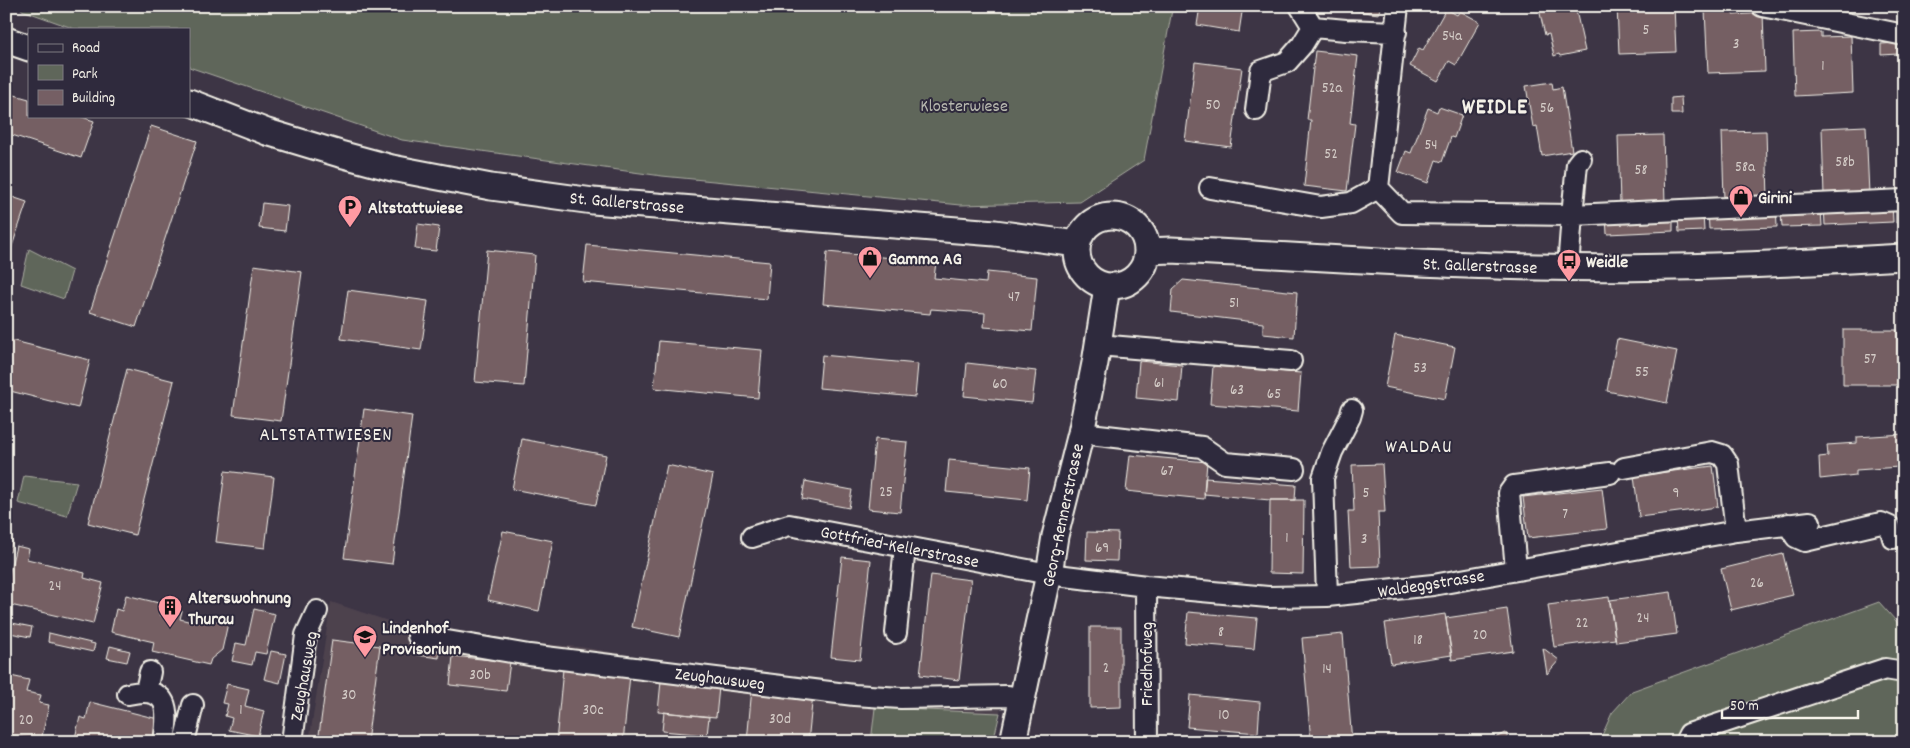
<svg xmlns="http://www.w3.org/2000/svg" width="1910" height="748" font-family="Dekko,sans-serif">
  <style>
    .built { fill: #4e424e }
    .green { fill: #5f665a; stroke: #aaaca1 }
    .building { fill: #755f64; stroke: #f4f1e8 }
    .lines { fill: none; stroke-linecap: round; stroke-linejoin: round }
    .minor-casing { stroke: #f4f1e8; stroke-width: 24 }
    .major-casing { stroke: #f4f1e8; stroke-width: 29 }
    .minor { stroke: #2f2a3d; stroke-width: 20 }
    .major { stroke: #2f2a3d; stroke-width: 25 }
    .labels { text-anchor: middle; stroke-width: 4; stroke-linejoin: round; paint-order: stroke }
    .number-label { font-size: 15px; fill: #d4ccc7 }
    .park-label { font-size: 18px; fill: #b8b9af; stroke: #2f2a3d }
    .poi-label { font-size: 18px; font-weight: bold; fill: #f4f1e8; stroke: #2f2a3d; text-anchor: start }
    .street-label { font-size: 18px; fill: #f4f1e8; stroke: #2f2a3d }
    .neighbourhood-label { font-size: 19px; letter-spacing: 1px; fill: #f4f1e8; stroke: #2f2a3d }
    .quarter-label { font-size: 20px; letter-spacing: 1px; fill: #f4f1e8; stroke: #2f2a3d }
    .district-label { font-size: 22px; font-weight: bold; letter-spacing: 1px; fill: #f4f1e8; stroke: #2f2a3d }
  </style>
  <rect width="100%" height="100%" fill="#3d3545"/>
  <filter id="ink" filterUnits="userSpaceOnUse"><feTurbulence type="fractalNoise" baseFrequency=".02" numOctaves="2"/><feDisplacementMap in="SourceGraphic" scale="10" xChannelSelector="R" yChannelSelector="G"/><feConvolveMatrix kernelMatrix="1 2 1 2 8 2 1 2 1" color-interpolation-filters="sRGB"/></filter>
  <g filter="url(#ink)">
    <path class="built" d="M331,602L412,629L499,641L581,647L685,665L883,689H1005L993,742H309Z"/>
    <path class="green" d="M20,6H1162L1172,10L1144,160L1080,202L961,205L662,176L402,140L189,67V29H75L22,10Z
      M29,249L72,271L64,299L21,284Z
      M24,476L77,482L67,516L18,503Z
      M1879,602L1904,630V742H1599L1612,713L1632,691Z
      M875,708L1000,713L993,742H871Z"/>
    <path class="building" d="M1200,6H1243L1239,32L1197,25Z
      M1314,6H1380L1379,14Z
      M1533,6H1575L1585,51L1560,56L1559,54L1554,56L1549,34L1545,35L1539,9L1534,10Z
      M1617,6H1674L1676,52L1619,54Z
      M1446,9L1457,15L1460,11L1480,22L1456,65L1449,61L1438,81L1410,66L1419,48L1423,50Z
      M1733,9V15L1763,13L1765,71L1708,73L1705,10Z
      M1821,32V37L1851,36L1853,93L1795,96L1793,33Z
      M1897,43L1898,54L1881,55V44Z
      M1315,51L1358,56L1350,123L1355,124L1347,191L1304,186L1311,120H1307Z
      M1195,62L1242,68L1231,147L1185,141Z
      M1552,82L1553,89L1562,87L1572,151L1542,156L1537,126L1533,127L1526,86Z
      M11,94L29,99V116H79L94,121L81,158L6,133V108Z
      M1681,97L1682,114H1671V98Z
      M1439,107L1462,115L1454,138L1451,137L1442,162L1436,160L1428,183L1398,172L1406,151L1411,153L1428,108L1437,112Z
      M151,126L197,141L136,327L90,312Z
      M1866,126L1869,194L1824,196L1822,128Z
      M1766,131L1768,199L1724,200L1722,132Z
      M1663,135L1665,203L1620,204L1618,136Z
      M6,195L27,202L6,264Z
      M262,203L288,206L285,231L259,228Z
      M1892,203L1893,222L1825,225L1824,205Z
      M1896,206H1904V223H1896Z
      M1776,207L1777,227L1709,229L1708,210Z
      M1821,210L1822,226L1782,227L1781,211Z
      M1673,214V231L1607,234L1606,217Z
      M1703,214L1704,231L1679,232L1678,216Z
      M418,224L439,227L436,251L415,249Z
      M587,245L770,262L767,299L583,282Z
      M487,250L535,255L524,386L475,382Z
      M827,252L936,262L934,278L986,283L987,272L1037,277L1032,331L984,327L985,313L931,309L930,314L823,304Z
      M254,265L302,272L281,421L233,415Z
      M1183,280L1297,292L1294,337L1263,334V323L1171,312L1173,289Z
      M348,290L428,301L421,350L341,339Z
      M1843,330H1897V385H1843Z
      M1395,335L1455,347L1445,399L1385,387Z
      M6,339L90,360L78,408L6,390Z
      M1617,339L1677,351L1667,403L1607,391Z
      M659,341L762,350L758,398L654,388Z
      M822,355L918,364L915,397L819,388Z
      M1139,361L1182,365L1179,402L1136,398Z
      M967,363L1036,371L1032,403L964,396Z
      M1213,366L1301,373L1298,411L1210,404Z
      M127,369L174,381L135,535L88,523Z
      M364,409L412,416L392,564L344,558Z
      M1904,434V465L1899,466V467L1856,470V475L1820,479L1819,457L1828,456L1827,445L1857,443V437Z
      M522,439L606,455L596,505L512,489Z
      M875,439L907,442L900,512L868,509Z
      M1130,455L1207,462L1204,499L1126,491Z
      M949,460L1030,468L1027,500L946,492Z
      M1382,464L1385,512H1378L1380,566L1351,567L1348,511H1354L1352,465Z
      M667,465L713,475L679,637L632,627Z
      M1713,466L1718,507L1639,517L1634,476Z
      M225,471L274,477L265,548L216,542Z
      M1205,478L1296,485L1295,500H1270L1204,494Z
      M805,481L852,490L849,508L802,499Z
      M1602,488L1607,529L1528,538L1523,497Z
      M1270,500H1304L1303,574L1269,573Z
      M503,531L553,541L539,611L488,600Z
      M1087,532L1118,533L1117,561L1086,560Z
      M6,540L12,541L10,552L6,551Z
      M16,546L29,549L27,559L85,573L84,578L103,583L93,624L6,604V588Z
      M1783,554L1793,595L1731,610L1721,569Z
      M842,557L871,560L860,660L831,657Z
      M931,575L971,580L959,680L920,675Z
      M1671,592L1677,634L1616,642L1610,600Z
      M126,595L163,604L160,615L169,617L171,609L182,611L180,619L192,622L193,615L228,623L222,650L211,659L209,665L152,652L154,642L111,632L116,609L122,611Z
      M1609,597L1615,639L1554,647L1548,605Z
      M254,609L275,614L266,654L255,652L252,665L232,661L236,643L246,645Z
      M1507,609L1513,651L1452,660L1446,618Z
      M1188,612L1257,618L1254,649L1185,643Z
      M1445,614L1452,655L1391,664L1385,623Z
      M12,623L32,627L30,637L10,633Z
      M1090,627H1121V707L1090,708Z
      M49,633L95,644L93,652L48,642Z
      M1343,634L1352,742H1311L1302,638Z
      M332,640L380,646L367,742H318Z
      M419,644L440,647L439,658L417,655Z
      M110,646L130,651L127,662L107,658Z
      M1543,648L1559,660L1547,674Z
      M271,651L286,654L280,683L264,679Z
      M453,656L510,662L506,691L450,685Z
      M563,669L630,675L623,742H556Z
      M6,675L29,680L26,692L41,695L39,703L49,705L41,741L6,734Z
      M661,681L719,687L716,717L658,712Z
      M227,684L249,689L245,706L264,711L258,736L229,730L232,718L225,716L228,704L222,703Z
      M752,688L813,694L808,742H747Z
      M1190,695L1260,702L1258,733L1187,727Z
      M90,702L158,719L153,738L147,742H90L75,738L80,717L86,719Z
      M664,712L709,717L707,735L662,731Z
      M1506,733L1509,742H1485Z"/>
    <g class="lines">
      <defs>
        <path id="minor" d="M1300,6L1313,27L1346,30L1396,32
          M1398,6L1378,188L1402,213L1572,215L1568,268
          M1762,6L1904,35
          M1256,110L1261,71L1287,62L1302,45L1313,27
          M1581,159L1577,164L1572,215L1904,200
          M1210,188L1321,207L1351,203L1378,188
          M1098,345L1291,361
          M1081,433L1202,447L1225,463L1294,469
          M1624,468L1712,452L1722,455L1728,464L1736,531
          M1788,524L1796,537L1805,541L1881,523L1890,527L1893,538
          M752,537L789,525L1049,574L1146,586L1268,597L1327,596L1433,585L1736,531L1810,522
          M1516,569L1509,493L1514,486L1610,473
          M1146,586L1147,742
          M1327,596L1323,478L1332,452L1350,417L1352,410
          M896,633L905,547
          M418,636L529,655L854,695L901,698L1008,696L1023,699
          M146,691L150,672
          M128,694C170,685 169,709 164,742
          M184,742L193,705
          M292,742L306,635L317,611
          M1685,742L1689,734L1885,669L1904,672"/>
        <path id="major" d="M6,40L29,48
          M189,102L267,132L340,154L392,168L491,187L593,201L995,233L1077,244
          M1077 251a35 35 0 1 1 70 0a35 35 0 1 1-70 0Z
          M1147,251L1171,250C1293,255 1415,265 1537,267C1660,270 1782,264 1904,257
          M1013,742L1049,574L1055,536L1081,433L1095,363L1107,287"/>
      </defs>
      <use href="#minor" class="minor-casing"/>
      <use href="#major" class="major-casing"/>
      <use href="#minor" class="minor"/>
      <use href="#major" class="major"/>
    </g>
  </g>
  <defs>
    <symbol id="shop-pin" viewBox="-11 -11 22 30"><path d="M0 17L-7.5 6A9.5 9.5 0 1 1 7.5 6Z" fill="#ff9aa2" stroke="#2f2a3d"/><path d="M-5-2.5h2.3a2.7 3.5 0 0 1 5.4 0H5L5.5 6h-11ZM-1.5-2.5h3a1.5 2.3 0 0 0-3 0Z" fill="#111"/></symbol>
    <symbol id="parking-pin" viewBox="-11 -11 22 30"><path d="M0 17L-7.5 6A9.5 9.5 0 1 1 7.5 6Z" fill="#ff9aa2" stroke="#2f2a3d"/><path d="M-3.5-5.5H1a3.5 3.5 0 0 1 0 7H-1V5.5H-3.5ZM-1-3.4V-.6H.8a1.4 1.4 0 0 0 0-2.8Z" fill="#111"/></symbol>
    <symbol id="bus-pin" viewBox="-11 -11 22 30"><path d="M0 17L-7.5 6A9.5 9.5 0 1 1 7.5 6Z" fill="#ff9aa2" stroke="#2f2a3d"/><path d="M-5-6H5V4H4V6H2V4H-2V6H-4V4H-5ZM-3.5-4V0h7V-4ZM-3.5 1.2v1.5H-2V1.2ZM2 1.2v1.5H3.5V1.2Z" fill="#111"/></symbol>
    <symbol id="building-pin" viewBox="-11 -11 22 30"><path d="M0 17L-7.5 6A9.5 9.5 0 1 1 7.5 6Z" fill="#ff9aa2" stroke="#2f2a3d"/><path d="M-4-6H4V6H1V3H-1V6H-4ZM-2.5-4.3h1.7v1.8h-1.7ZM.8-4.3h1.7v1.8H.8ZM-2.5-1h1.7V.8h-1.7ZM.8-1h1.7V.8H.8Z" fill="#111"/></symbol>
    <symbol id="school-pin" viewBox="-11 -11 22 30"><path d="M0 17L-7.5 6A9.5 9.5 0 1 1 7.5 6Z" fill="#ff9aa2" stroke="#2f2a3d"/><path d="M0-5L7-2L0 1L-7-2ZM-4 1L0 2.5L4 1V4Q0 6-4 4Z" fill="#111"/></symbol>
  </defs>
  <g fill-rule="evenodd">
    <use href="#shop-pin" x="1727" y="183" width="28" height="38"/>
    <use href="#parking-pin" x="336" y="193" width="28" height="38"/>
    <use href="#shop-pin" x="856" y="244" width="28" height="38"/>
    <use href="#bus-pin" x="1555" y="247" width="28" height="38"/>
    <use href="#building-pin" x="156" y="593" width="28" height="38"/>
    <use href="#school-pin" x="351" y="623" width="28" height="38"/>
  </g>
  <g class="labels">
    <g class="number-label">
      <text x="1646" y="34">5</text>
      <text x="1452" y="40">54a</text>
      <text x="1736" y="48">3</text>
      <text x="1823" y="70">1</text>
      <text x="1332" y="92">52a</text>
      <text x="1213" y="109">50</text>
      <text x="1547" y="112">56</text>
      <text x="1431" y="149">54</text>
      <text x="1331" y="158">52</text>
      <text x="1845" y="166">58b</text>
      <text x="1745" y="171">58a</text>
      <text x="1641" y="174">58</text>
      <text x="1014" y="301">47</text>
      <text x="1234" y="307">51</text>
      <text x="1870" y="363">57</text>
      <text x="1420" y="372">53</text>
      <text x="1642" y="376">55</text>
      <text x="1159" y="387">61</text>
      <text x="1000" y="388">60</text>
      <text x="1237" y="394">63</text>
      <text x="1274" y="398">65</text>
      <text x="1167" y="475">67</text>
      <text x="886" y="496">25</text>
      <text x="1366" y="497">5</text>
      <text x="1676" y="497">9</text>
      <text x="1565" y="518">7</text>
      <text x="1287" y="542">1</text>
      <text x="1364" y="543">3</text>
      <text x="1102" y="552">69</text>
      <text x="1757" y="587">26</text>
      <text x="55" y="590">24</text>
      <text x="1643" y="622">24</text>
      <text x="1582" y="627">22</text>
      <text x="1221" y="636">8</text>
      <text x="1480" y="639">20</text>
      <text x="1418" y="644">18</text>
      <text x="1106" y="672">2</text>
      <text x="1327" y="673">14</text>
      <text x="480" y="679">30b</text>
      <text x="349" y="699">30</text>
      <text x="241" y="714">1</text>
      <text x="593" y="714">30c</text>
      <text x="1224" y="719">10</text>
      <text x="780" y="723">30d</text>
      <text x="26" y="724">20</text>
    </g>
    <g class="park-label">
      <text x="964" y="111">Klosterwiese</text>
    </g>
    <g class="poi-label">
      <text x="1758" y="203">Girini</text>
      <text x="368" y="213">Altstattwiese</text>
      <text x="888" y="264">Gamma AG</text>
      <text x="1586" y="267">Weidle</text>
      <text x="188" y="603">Alterswohnung<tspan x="188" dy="21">Thurau</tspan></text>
      <text x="382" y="633">Lindenhof<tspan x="382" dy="21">Provisorium</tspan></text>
    </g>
    <g class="street-label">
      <text transform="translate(627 202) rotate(5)" y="6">St. Gallerstrasse</text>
      <text transform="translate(1480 265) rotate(2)" y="6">St. Gallerstrasse</text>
      <text transform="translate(1062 515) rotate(-78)" y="6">Georg-Rennerstrasse</text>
      <text transform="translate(900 546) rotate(11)" y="6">Gottfried-Kellerstrasse</text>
      <text transform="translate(1431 583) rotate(-9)" y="6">Waldeggstrasse</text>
      <text transform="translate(1146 664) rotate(-90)" y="6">Friedhofweg</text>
      <text transform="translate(303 676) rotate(-80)" y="6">Zeughausweg</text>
      <text transform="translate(720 678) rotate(7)" y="6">Zeughausweg</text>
    </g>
    <g class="neighbourhood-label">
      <text x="326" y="440">ALTSTATTWIESEN</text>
    </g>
    <g class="quarter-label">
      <text x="1419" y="452">WALDAU</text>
    </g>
    <g class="district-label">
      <text x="1495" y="113">WEIDLE</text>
    </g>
  </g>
  <rect width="1910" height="748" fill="none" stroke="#2f2a3d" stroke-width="25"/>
  <rect x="12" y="12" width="1885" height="723" fill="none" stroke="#f4f1e8" stroke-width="2" filter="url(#ink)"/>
  <rect x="28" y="28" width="162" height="90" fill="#2f2a3d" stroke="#7e7a81"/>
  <rect x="38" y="44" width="25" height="8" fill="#2f2a3d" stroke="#7e7a81"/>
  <text x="72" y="52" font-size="15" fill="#f4f1e8">Road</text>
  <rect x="38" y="65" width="25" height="15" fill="#5f665a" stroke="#7e7a81"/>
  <text x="72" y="78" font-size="15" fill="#f4f1e8">Park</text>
  <rect x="38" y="90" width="25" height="15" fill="#755f64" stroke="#7e7a81"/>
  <text x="72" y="102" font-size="15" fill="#f4f1e8">Building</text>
  <path d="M1722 710v8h136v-8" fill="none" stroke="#f4f1e8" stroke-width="2.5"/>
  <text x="1730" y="710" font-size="15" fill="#f4f1e8" stroke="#2f2a3d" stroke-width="4" paint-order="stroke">50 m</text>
</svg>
